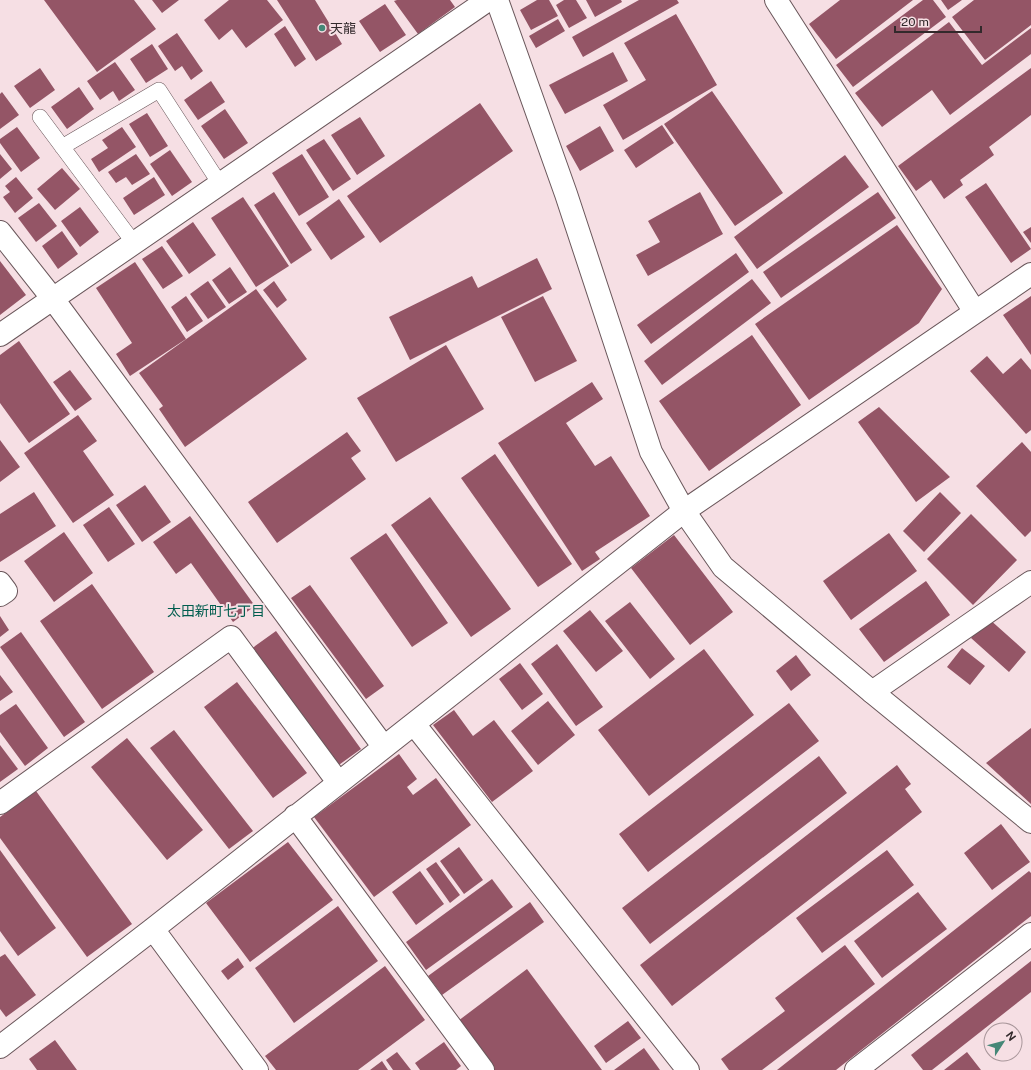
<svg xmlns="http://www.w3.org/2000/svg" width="1031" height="1070" font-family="'Public Sans','Noto Sans JP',sans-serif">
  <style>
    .building { fill: #945566 }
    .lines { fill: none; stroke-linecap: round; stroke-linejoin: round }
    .service-casing { stroke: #6a575b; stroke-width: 16 }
    .minor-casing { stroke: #6a575b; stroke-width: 24 }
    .tertiary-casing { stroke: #6a575b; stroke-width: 24 }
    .service { stroke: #fff; stroke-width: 15 }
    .minor { stroke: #fff; stroke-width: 22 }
    .tertiary { stroke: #fff; stroke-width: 22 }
    .poi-dot { fill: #458777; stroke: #f6dfe4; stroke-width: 1.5 }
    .labels { text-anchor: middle; stroke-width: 4; stroke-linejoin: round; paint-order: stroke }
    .poi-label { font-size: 13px; fill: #32292b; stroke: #f6dfe4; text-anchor: start }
    .neighbourhood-label { font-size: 14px; fill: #005d4e; stroke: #f6dfe4 }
  </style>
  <rect width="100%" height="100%" fill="#f6dfe4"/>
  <path class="building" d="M44,0H134L156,29L97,72Z
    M152,0H179L162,13Z
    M229,0H267L283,20L246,48L232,29L219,40L204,20Z
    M277,0H315L342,44L316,61Z
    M397,0H450L455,7L418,34L394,1Z
    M537,0H549L558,16L531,30L520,10Z
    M564,0H576L587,18L569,28L556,5Z
    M586,0H621L622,2L595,17Z
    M639,0H677L679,3L583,57L572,37Z
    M840,0H913L836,59L809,24Z
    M923,0H933L946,17L853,87L836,65Z
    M941,0H962L948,10Z
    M974,0H1031V25L985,60L952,17Z
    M385,4L406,35L380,52L359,21Z
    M676,14L717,85L623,140L603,105L646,80L624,43Z
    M558,19L565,31L536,48L529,36Z
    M949,22L982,65L1031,28V54L950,115L932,90L882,127L855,93Z
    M285,26L306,59L295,67L274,34Z
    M177,33L203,71L191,80L182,66L175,71L158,46Z
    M152,44L168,69L146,83L130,59Z
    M613,52L628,81L565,114L549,85Z
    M115,62L135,90L119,101L113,91L100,100L87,81Z
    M40,68L55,90L30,108L14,86Z
    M1031,68V115L989,147L994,155L960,180L963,185L944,199L931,180L916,191L898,166Z
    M211,81L225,102L198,120L184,100Z
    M79,87L94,109L67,129L51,107Z
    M712,91L783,193L735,226L664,124Z
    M2,92L19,115L0,129V94Z
    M480,103L513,151L380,243L347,196Z
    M225,109L248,143L224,159L201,126Z
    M147,113L168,146L150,157L129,124Z
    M360,117L385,156L357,175L331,135Z
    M662,125L674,143L636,168L624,150Z
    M600,126L614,151L580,171L566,146Z
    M17,127L40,158L21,172L0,143V139Z
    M122,127L136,147L99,172L91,159L108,148L102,140Z
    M324,139L351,179L333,191L306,150Z
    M170,150L192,182L172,196L150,164Z
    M0,154L12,169L0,179Z
    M136,154L150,174L132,185L126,177L116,183L108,172Z
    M302,154L329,197L299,216L272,173Z
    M845,155L869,187L757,269L734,237Z
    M62,168L80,189L55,210L37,189Z
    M16,177L33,198L15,213L3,197L10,192L5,186Z
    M154,177L165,195L134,215L123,198Z
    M986,183L1031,249L1011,263L965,197Z
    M274,192L312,250L291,264L254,205Z
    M700,192L723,234L648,276L636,255L660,242L648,221Z
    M878,192L896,218L781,298L763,272Z
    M243,197L289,266L256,287L211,218Z
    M339,199L365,237L331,260L306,223Z
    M39,203L57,226L36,242L18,218Z
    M80,207L99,232L80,247L61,221Z
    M193,222L216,255L189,274L166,241Z
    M897,225L942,289L919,323L809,400L755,324Z
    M1031,227V243L1023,232Z
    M62,231L78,254L58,269L42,246Z
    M162,246L183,276L163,289L142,259Z
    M736,253L749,272L651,344L637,325Z
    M537,258L552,289L410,360L389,317L472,276L478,288Z
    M0,261L26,295L0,315Z
    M135,262L186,339L130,376L116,354L132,343L96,288Z
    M230,267L247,292L229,304L212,280Z
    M752,279L771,303L662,385L644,361Z
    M208,281L226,307L208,319L190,294Z
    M274,281L287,300L277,308L263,290Z
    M256,289L307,359L185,447L159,409L163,406L139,373Z
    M186,296L203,321L187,332L171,307Z
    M543,296L577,361L535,382L501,317Z
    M1031,296V355L1003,315Z
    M752,335L801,405L709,471L659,401Z
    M19,341L70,414L29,443L0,403V355Z
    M446,345L484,409L396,462L357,398Z
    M987,356L1003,374L1021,358L1031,370V430L1026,434L970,371Z
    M70,370L92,399L75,411L53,382Z
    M592,382L603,399L566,423L595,466L611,456L650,516L595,552L600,559L582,571L498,443Z
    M879,407L950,477L916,502L858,422Z
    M78,415L97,441L83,451L114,495L73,523L24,453Z
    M347,432L361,451L351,458L366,479L277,543L248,502Z
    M0,440L20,467L0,482Z
    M1022,442L1031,452V531L1025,537L976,486Z
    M495,454L572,564L538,587L461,478Z
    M145,485L171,522L142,542L116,505Z
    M34,492L56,526L0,562V514Z
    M940,492L961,513L924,552L903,531Z
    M430,497L511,609L471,637L391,525Z
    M109,507L135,544L108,562L83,525Z
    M971,514L1017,560L973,605L927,559Z
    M190,516L255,606L233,622L191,563L176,574L153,542Z
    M64,532L93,573L54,602L24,561Z
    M386,533L448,623L412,647L350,558Z
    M889,533L917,571L851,620L823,581Z
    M674,535L733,612L690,645L631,568Z
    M926,581L950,615L884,662L859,629Z
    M92,584L154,672L102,709L40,621Z
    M310,585L384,686L366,699L291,598Z
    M630,602L675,659L650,679L605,621Z
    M590,610L623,651L596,672L563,631Z
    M0,616L9,630L0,637Z
    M988,618L1026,652L1009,672L971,638Z
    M276,631L361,749L336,767L251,649Z
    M21,632L85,722L64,737L0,647Z
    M557,644L603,707L576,726L531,664Z
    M962,648L985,666L970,685L947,667Z
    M704,649L754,715L649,796L598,730Z
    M796,655L811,675L791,691L776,671Z
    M520,663L543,694L522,710L499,679Z
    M0,675L13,692L0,701Z
    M237,682L307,773L273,798L204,707Z
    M548,701L575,735L538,765L511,731Z
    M789,703L819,741L648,872L619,834Z
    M16,704L48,748L25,766L0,732V715Z
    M454,710L473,736L494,720L533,771L492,802L433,725Z
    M1031,728V804L986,763Z
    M174,730L253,831L229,849L150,748Z
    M127,738L203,830L167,860L91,767Z
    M0,745L18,769L0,782Z
    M399,754L417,779L407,787L413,795L436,778L471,825L374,897L314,817Z
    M819,756L847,793L650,944L622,908Z
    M897,765L911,784L905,789L922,812L672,1006L640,965Z
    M36,791L132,924L87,957L0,838V817Z
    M1001,824L1030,862L992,890L964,853Z
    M288,842L333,900L250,962L206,903Z
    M459,847L483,880L464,894L440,861Z
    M0,850L56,928L18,956L0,931Z
    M887,850L914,885L822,953L796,918Z
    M436,862L460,895L450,903L426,869Z
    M420,871L444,904L416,925L392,892Z
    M1029,871L1031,873V916L836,1070H777Z
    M492,879L513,907L426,970L406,942Z
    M918,892L947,929L882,978L854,941Z
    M530,902L544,922L442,995L428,976Z
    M338,906L378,961L294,1023L255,968Z
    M845,945L875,984L762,1070H729L721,1059L785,1011L775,998Z
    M5,954L36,995L6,1017L0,1009V957Z
    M238,958L244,967L228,980L221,971Z
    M1031,961V992L932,1070H923L911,1055Z
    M385,966L425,1020L358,1070H276L265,1056Z
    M527,969L602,1070H494L458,1021Z
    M628,1021L641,1038L606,1063L594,1046Z
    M55,1040L77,1070H37L29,1059Z
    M444,1042L461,1066L456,1070H420L415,1063Z
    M644,1048L660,1070H614Z
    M397,1052L411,1070H393L386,1060Z
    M967,1052L981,1070H944Z
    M382,1061L388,1070H370Z"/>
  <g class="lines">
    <defs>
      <path id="service" d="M40,117L134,243
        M62,147L159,90L220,184"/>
      <path id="minor" d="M776,0L975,312
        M0,232L53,299L383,746
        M0,335L488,0
        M0,583L6,591L0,595
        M872,692L1031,582
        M414,724L688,1070
        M0,803L231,637L338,782
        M295,816L483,1070
        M153,929L257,1070
        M0,1047L153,929L684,511L1031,274
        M856,1070L1031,934"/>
      <path id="tertiary" d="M497,0L566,194L651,452L684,511L723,567L872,692L1031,822"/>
    </defs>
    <use href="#service" class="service-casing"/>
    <use href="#minor" class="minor-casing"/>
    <use href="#tertiary" class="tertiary-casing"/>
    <use href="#service" class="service"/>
    <use href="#minor" class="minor"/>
    <use href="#tertiary" class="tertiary"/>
  </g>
  <circle class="poi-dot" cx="322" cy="28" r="4"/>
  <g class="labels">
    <g class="poi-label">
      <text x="330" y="33">天龍</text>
    </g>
    <g class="neighbourhood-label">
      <text x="216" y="616">太田新町七丁目</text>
    </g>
  </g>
  <g transform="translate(1003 1042) rotate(54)"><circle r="19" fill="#f6dfe4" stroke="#a8969a"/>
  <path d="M0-3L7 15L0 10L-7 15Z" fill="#458777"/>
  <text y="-6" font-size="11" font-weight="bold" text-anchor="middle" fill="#32292b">N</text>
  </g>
  <path d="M895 26v6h86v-6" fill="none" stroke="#32292b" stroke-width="2"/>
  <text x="901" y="26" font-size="12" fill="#32292b" stroke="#f6dfe4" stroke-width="3" paint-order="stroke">20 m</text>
</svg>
